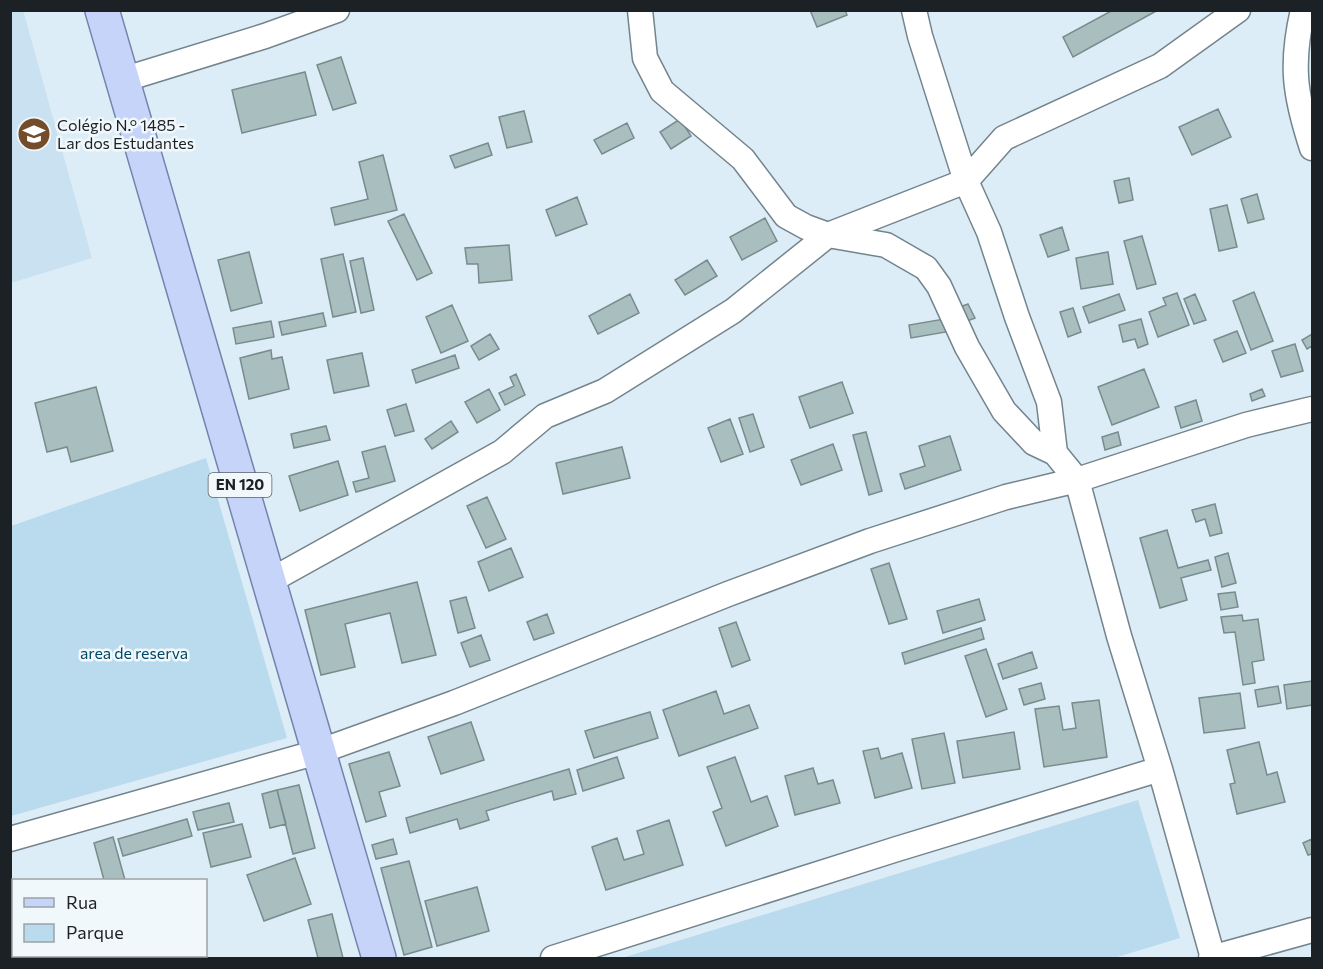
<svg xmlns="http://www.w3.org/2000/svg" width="1323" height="969" font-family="Commissioner,sans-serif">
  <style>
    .built { fill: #c9e1f0 }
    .green { fill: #badaed }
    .building { fill: #a9bebf; stroke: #788c8d; stroke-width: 1.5 }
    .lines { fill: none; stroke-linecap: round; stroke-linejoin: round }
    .minor-casing { stroke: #74848d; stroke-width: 27 }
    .primary-casing { stroke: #7383ac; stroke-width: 36 }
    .minor { stroke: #fff; stroke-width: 24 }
    .primary { stroke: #c7d4f9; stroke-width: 33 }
    .labels { text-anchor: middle; stroke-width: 5; stroke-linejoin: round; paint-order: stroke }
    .shield { fill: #f1f8fc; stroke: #5b6266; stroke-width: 1.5 }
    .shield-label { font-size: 15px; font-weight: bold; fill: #1b2125 }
    .poi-label { font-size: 16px; fill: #1b2125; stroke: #f1f8fc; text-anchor: start }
    .park-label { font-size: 16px; fill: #014867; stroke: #f1f8fc }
  </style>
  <rect width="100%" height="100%" fill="#dcedf7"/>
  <path class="built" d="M23,10L92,258L11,283L10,11Z"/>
  <path class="green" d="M206,458L287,738L11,816V526Z
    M1138,800L1180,938L1114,958H622Z"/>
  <path class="building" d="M810,10H845L847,15L817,27Z
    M1113,10H1158L1073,57L1063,37Z
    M341,57L356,103L333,110L317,65Z
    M305,72L316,115L242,133L232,90Z
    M1218,109L1231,137L1192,155L1179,127Z
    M524,111L532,142L507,148L499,117Z
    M680,119L691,136L671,149L660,132Z
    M627,123L634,138L602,154L594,140Z
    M488,143L492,155L455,168L450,156Z
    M383,155L397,210L335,225L331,208L368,199L359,162Z
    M1129,178L1133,200L1119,203L1114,181Z
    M1257,194L1264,219L1248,223L1241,199Z
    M577,197L587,224L556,236L546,210Z
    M1227,205L1237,247L1219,251L1210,209Z
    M404,214L432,273L417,280L388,221Z
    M765,218L777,241L742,260L730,237Z
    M1062,227L1069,250L1048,257L1040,235Z
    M1142,236L1156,284L1137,289L1124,241Z
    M509,245L512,280L479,283L478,264H467L465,248Z
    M249,252L262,303L231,311L218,260Z
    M1108,252L1113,284L1081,289L1076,258Z
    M343,254L356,312L333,317L321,259Z
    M363,258L374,310L361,313L350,261Z
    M707,260L717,276L685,295L675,280Z
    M1254,292L1273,341L1251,350L1233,301Z
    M1177,293L1189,325L1158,337L1149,312L1166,305L1163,298Z
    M630,294L639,313L598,334L589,316Z
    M1119,294L1125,310L1089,323L1083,307Z
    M1195,294L1206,320L1194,324L1184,299Z
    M968,304L975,318L967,321L960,307Z
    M452,305L468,341L441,353L426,317Z
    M1073,308L1081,332L1068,337L1060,312Z
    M323,313L326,326L282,335L279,322Z
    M944,319L946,332L911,338L909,325Z
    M1141,319L1148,344L1138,348L1135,339L1123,342L1119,325Z
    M271,321L274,337L236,344L233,328Z
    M1237,331L1246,353L1223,362L1214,340Z
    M490,334L499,349L479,360L471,346Z
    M1312,334V346L1307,349L1302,340Z
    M1295,344L1303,371L1281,377L1272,351Z
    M271,350L272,359L282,357L289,389L249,399L240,358Z
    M362,353L369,386L334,393L327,360Z
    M455,355L459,368L416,383L412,370Z
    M1144,369L1159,407L1112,425L1098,387Z
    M516,374L525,395L505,405L499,393L514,386L510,377Z
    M842,382L853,413L810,428L799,397Z
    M96,387L113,451L71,462L67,447L47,452L35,403Z
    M489,389L500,410L477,423L465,402Z
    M1262,389L1265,396L1252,401L1250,394Z
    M1196,400L1202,421L1181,428L1175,407Z
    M406,404L414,431L395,436L387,410Z
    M753,414L764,447L750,452L739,418Z
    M730,419L743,454L721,462L708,428Z
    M451,421L458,432L432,449L425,439Z
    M326,426L330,440L294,448L291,434Z
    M866,432L882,491L869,495L853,435Z
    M1118,432L1121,445L1105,450L1102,437Z
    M950,436L961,470L905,489L900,474L925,466L919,446Z
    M833,444L842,470L801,485L791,460Z
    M385,446L395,481L356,492L353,482L369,478L362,452Z
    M622,447L630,478L563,494L556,463Z
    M338,461L348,495L300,511L289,476Z
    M487,497L506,539L486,548L467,506Z
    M1215,504L1222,533L1210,536L1205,519L1196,522L1192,510Z
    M1167,530L1178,568L1208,560L1211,570L1181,578L1187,600L1160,608L1140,538Z
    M511,548L523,577L489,591L478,562Z
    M1228,553L1236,583L1222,587L1215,557Z
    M889,563L907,619L889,624L871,569Z
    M417,582L436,655L402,663L390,613L345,624L355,667L321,675L305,610Z
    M1235,592L1238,607L1221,610L1218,594Z
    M466,597L475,628L458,633L450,601Z
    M979,599L985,620L943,633L937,611Z
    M547,614L554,633L534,640L527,622Z
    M1242,615L1243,621L1258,619L1264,660L1252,662L1255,683L1243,685L1235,632L1224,633L1221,617Z
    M736,622L750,660L732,667L719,628Z
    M981,628L984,639L905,664L902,653Z
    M481,635L490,660L470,667L461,643Z
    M986,649L1007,709L986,717L965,656Z
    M1032,652L1037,668L1003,679L998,664Z
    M1312,681V705L1287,709L1284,685Z
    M1041,683L1045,699L1024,705L1019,689Z
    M1278,686L1281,703L1258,707L1255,690Z
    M716,691L724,714L749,705L758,728L679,756L663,710Z
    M1240,693L1245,728L1204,733L1199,698Z
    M1099,700L1107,757L1044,767L1035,709L1059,706L1063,730L1076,728L1072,703Z
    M650,712L658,738L594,758L585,731Z
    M471,722L484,760L441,774L428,737Z
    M1014,732L1020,769L963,778L957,741Z
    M944,733L955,783L922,789L912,739Z
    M1259,742L1267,775L1277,772L1285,802L1237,814L1230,784L1235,783L1227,750Z
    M878,748L881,759L902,753L912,788L875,798L863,751Z
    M389,752L400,786L379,792L386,816L366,822L349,764Z
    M617,757L624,778L583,791L577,770Z
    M735,757L751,802L767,796L778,826L726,846L713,812L722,808L707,767Z
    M813,768L818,784L833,780L840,803L795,815L785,776Z
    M569,769L576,794L554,800L552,791L486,811L489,820L460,829L457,819L410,833L406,818Z
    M299,785L315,848L293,854L277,790Z
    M277,790L286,824L270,828L262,794Z
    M229,803L234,822L198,830L193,812Z
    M187,819L192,836L123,856L118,839Z
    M669,820L683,865L606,890L592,847L617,838L624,860L644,854L637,831Z
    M242,824L251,857L211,867L203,833Z
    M113,837L125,880H104L94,843Z
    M393,839L397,854L376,859L372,845Z
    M1312,839V854L1308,855L1303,843Z
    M295,858L311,904L264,921L247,875Z
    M409,861L432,947L404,955L381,868Z
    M477,887L489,931L437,946L425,901Z
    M332,914L343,958H318L308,920Z
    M45,956H90L91,958H46Z
    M127,956H196L197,958H127Z"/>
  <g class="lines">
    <defs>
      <path id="minor" d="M640,10L645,58L662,91L743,159L786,216L806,227L828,235L886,245L926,268L939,286L967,347L1004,411L1034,443L1055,453
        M914,10L920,36L966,181L989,232L1017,317L1049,402L1055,453L1077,480L1119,636L1160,769L1213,958
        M1303,10C1290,65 1295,96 1312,148
        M122,80L265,36L337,10
        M268,582L502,452L545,416L605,391L733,311L828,235L966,181L1004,138L1160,66L1238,10
        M10,839L318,752L454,703L728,594L870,541L1006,497L1077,480L1246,425L1312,409
        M553,958L897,849L1160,769
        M1211,958L1312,930"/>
      <path id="primary" d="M102,10L379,958"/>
    </defs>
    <use href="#minor" class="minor-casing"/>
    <use href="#primary" class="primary-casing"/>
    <use href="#minor" class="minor"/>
    <use href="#primary" class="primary"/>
  </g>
  <defs>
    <symbol id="school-disc" viewBox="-11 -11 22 22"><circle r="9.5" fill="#734d29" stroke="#f1f8fc"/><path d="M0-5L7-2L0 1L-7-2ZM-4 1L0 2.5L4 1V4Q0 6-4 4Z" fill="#fff"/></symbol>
  </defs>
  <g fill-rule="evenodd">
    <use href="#school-disc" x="15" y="115" width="38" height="38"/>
  </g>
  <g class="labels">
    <rect class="shield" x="208.5" y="473" width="63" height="24" rx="4.5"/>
    <g class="shield-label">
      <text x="240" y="490">EN 120</text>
    </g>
    <g class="poi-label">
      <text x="57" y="131">Colégio N.º 1485 -<tspan x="57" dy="18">Lar dos Estudantes</tspan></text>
    </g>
    <g class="park-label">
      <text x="134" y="659">area de reserva</text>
    </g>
  </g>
  <rect width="1323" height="969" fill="none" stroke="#1b2125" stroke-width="24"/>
  <rect x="12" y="879" width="195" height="78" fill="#f1f8fc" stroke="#9ba2a6" stroke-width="1.5"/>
  <rect x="24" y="898" width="30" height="9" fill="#c7d4f9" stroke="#9ba2a6" stroke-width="1.5"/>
  <text x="66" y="909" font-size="18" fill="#1b2125">Rua</text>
  <rect x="24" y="924" width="30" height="18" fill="#badaed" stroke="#9ba2a6" stroke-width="1.5"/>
  <text x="66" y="939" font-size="18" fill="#1b2125">Parque</text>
</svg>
